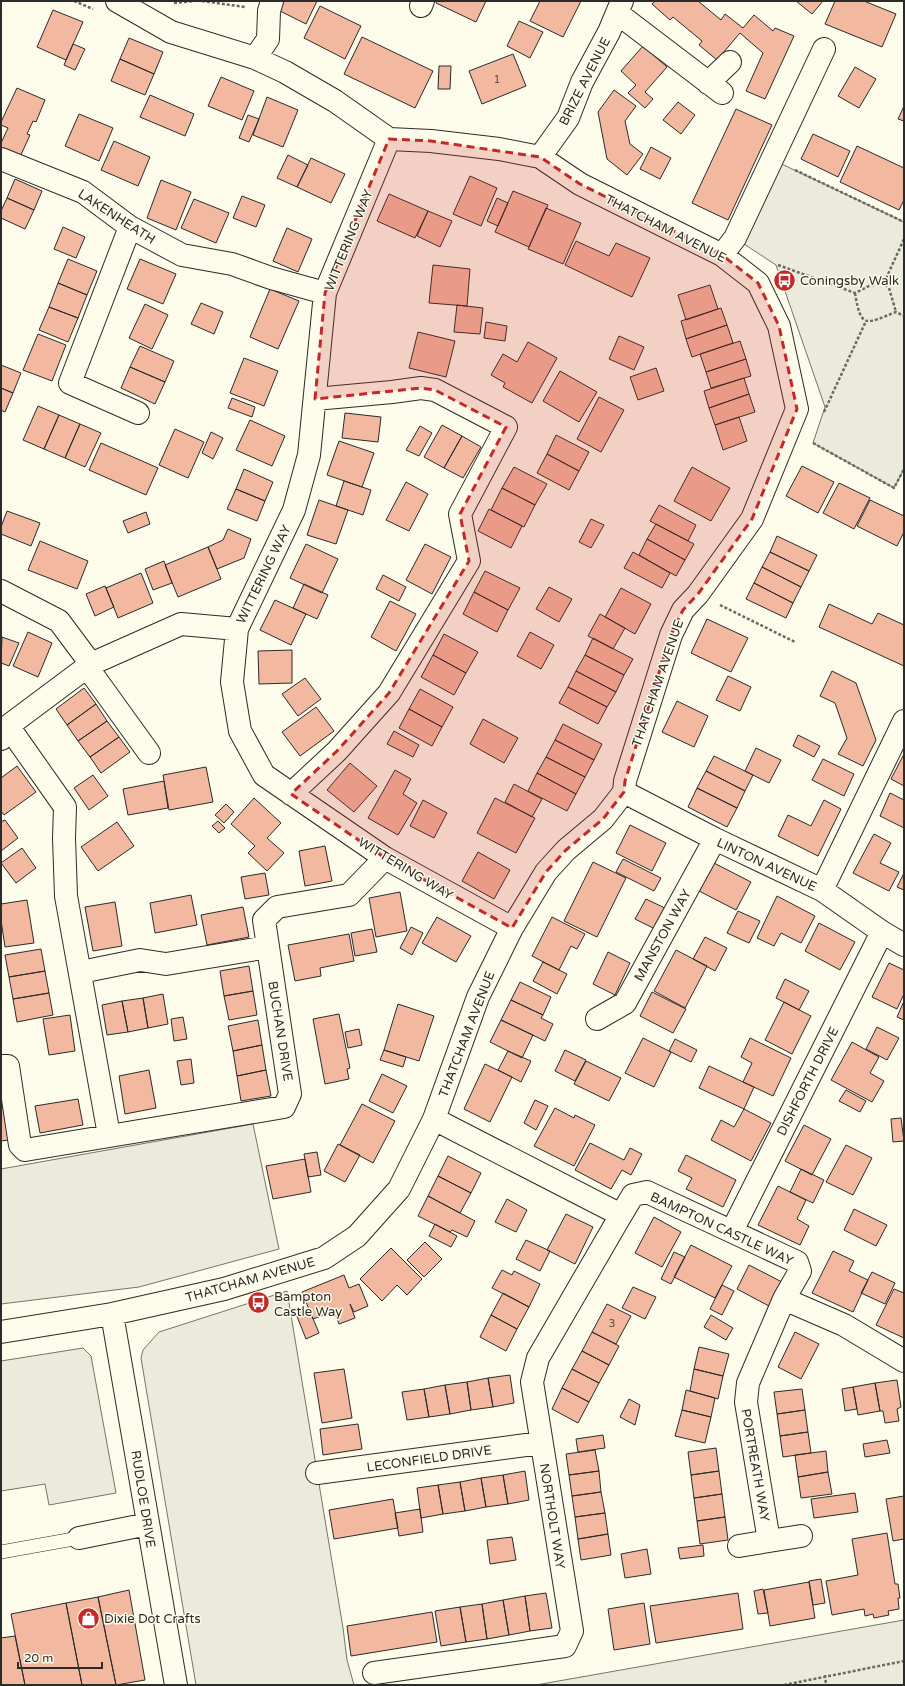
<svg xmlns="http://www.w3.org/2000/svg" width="905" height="1686" font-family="'Varela Round',sans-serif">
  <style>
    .green { fill: #ecebdb; stroke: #74746e }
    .building { fill: #f2b8a0; stroke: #2b2b2b }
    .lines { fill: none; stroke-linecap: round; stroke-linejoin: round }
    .service-casing { stroke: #2b2b2b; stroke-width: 14 }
    .minor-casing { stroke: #2b2b2b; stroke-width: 24 }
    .path { stroke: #6a6964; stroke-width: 2.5; stroke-dasharray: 3 2; stroke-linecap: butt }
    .service { stroke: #fdfbea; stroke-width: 13 }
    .minor { stroke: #fdfbea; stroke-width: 22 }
    .marked { fill: #c62828; fill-opacity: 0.2; stroke: #c62828; stroke-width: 3; stroke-dasharray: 8 5; stroke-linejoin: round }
    .labels { text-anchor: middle; stroke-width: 3; stroke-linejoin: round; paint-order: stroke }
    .number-label { font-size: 11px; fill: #5d4e48 }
    .street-label { font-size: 13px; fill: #2b2b2b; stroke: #fdfbea }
    .poi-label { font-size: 13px; fill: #2b2b2b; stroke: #fdfbea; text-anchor: start }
  </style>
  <rect width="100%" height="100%" fill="#fdfbea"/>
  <path class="green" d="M771,159L904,222V469L894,488L813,443L825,407L776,265L735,238Z
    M253,1124L279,1249L139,1287L1,1304V1169Z
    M287,1291L343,1628L347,1660L354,1685H196L143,1370L141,1358L143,1350L159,1332Z
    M83,1348L91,1356L116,1493L49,1505L45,1484L1,1491V1361Z
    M904,1620V1685H536Z"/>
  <path class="building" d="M273,1H317L306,24L270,6Z
    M437,1H486L476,22L436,3Z
    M540,1H581L563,37L530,21Z
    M655,1H698L721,20L725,14L743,28L754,15L773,31L775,28L794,36L765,99L746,91L763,53L740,33L717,60L699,45L702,41L673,17L670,20L652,4Z
    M796,1H823L812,14Z
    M835,1H864L896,14L882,47L825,24Z
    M320,6L361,26L345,59L304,38Z
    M53,10L83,22L66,60L37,47Z
    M519,21L543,32L530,58L507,46Z
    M362,37L433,71L415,108L344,74Z
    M129,38L163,52L154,74L120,59Z
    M73,44L85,49L75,70L64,65Z
    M643,46L667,67L645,92L653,99L645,108L628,93L636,85L621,71Z
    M513,54L526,86L482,104L469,71Z
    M120,59L154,74L145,95L111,81Z
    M439,66H451L450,89H438Z
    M855,67L876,79L859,108L838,96Z
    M221,77L254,91L242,120L208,106Z
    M17,88L45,100L36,122L33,121L27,134L30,135L20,157L1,148V143L8,128L1,125V122Z
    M614,90L636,106L625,121L630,144L643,154L627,175L607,159L598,112Z
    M150,95L194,114L185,136L140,117Z
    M267,97L298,110L283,147L253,135Z
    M678,102L695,115L681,134L663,120Z
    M904,106V121L898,119Z
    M736,109L772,125L728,220L692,203Z
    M79,114L113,128L99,161L65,146Z
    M248,115L259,119L249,142L239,138Z
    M813,134L850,151L838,177L801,159Z
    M114,141L150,157L138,186L101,170Z
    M857,146L904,168V200L899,210L840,182Z
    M651,147L671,158L660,179L640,169Z
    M288,155L308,165L297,187L277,178Z
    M311,158L345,174L331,203L297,187Z
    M470,176L497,188L481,226L453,214Z
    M15,179L42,191L34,210L7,198Z
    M161,180L191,192L176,230L147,218Z
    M513,191L548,205L529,247L495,232Z
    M389,194L428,211L415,238L377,221Z
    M242,196L265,205L256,227L233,218Z
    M7,198L34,210L25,229L1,218V211Z
    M497,198L508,203L498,226L487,221Z
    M194,199L229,213L216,243L181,228Z
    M546,208L581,223L563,264L528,249Z
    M428,211L452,221L440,247L417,236Z
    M63,227L85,237L76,258L54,249Z
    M287,228L312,239L298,272L273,261Z
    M576,241L609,256L616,243L650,258L632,297L565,265Z
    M68,259L97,271L87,295L58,283Z
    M140,259L176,274L163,304L127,289Z
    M433,265L470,269L467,306L429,303Z
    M58,283L87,295L78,318L49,307Z
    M710,285L718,309L686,320L678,295Z
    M270,289L299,301L278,349L250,337Z
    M201,303L223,312L214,334L191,324Z
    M145,304L168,315L152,349L129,338Z
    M457,305L483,308L480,334L454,332Z
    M49,307L78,318L68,342L39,330Z
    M721,308L727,325L686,339L681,321Z
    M486,322L507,326L505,341L484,338Z
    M727,325L733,343L692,357L686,339Z
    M418,332L455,341L446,377L409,368Z
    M38,334L66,345L52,381L23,370Z
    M619,336L644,347L634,370L609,359Z
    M740,341L746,359L706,372L700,354Z
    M528,342L557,358L532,403L503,387L505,383L491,375L503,354L517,362Z
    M140,346L174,361L165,382L130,367Z
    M244,358L278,371L264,406L230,393Z
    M746,359L751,376L711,388L706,372Z
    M1,365L21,373L13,393L1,388Z
    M130,367L165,382L155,404L121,388Z
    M656,368L664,391L638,400L630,377Z
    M560,371L597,392L579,422L543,401Z
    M744,378L749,394L709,408L704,391Z
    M1,388L13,393L5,412L1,410Z
    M749,394L755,412L715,425L709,408Z
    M599,397L624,410L601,452L577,439Z
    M232,398L255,407L252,417L228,408Z
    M38,406L59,415L44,449L23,440Z
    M345,413L381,417L378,442L342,438Z
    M59,415L80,424L65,458L44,449Z
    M739,417L747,441L723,450L715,425Z
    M250,420L285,436L272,466L236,450Z
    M80,424L101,433L85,467L65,458Z
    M442,425L462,436L444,468L424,457Z
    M420,426L432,433L419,456L406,450Z
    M175,429L204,442L188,478L159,465Z
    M211,432L223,438L213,459L202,453Z
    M556,435L589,452L579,471L547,454Z
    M462,436L481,447L463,478L444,468Z
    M339,441L374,453L362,487L327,475Z
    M101,443L158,468L146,495L89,470Z
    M547,454L579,471L569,490L537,473Z
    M802,466L834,482L818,513L786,496Z
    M514,467L547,484L535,505L502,488Z
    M692,467L730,488L711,521L674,501Z
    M244,469L273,482L265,501L236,489Z
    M344,481L371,490L363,515L336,506Z
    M406,482L428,494L409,531L386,520Z
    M839,483L870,498L854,529L823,513Z
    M502,488L535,505L524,527L491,510Z
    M236,489L265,501L257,521L227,509Z
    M319,500L348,510L336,544L307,535Z
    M870,500L904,516V532L897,546L857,526Z
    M659,505L696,525L688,541L650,521Z
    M489,509L522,526L511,548L478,531Z
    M7,511L40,523L31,546L1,534V527Z
    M146,512L150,524L128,533L123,521Z
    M591,519L604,525L591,548L579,542Z
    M656,524L694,544L685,560L647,539Z
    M228,529L251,539L244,558L217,569L208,547L223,540Z
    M777,536L817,555L809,571L770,552Z
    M647,539L685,560L676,576L639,555Z
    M40,541L88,561L77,589L28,570Z
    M306,544L338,559L322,593L290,578Z
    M425,544L451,557L432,594L406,580Z
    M208,547L221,579L178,597L165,565Z
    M633,552L670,573L662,588L624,568Z
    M770,552L809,571L801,587L762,567Z
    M164,561L172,583L153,590L145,569Z
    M762,567L801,587L793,603L754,583Z
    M485,571L520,588L508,610L474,592Z
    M141,573L153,603L118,618L106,588Z
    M383,575L406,587L399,601L376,589Z
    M754,583L793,603L786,618L746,599Z
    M304,584L328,595L317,619L293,608Z
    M105,586L114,607L95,616L86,594Z
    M549,587L572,599L559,622L536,609Z
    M621,588L651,604L635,634L605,617Z
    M474,592L508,610L497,632L463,614Z
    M275,600L306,614L291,645L260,630Z
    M390,601L416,614L396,651L371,637Z
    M829,604L872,624L878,613L904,625V666L819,627Z
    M600,614L625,628L613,649L588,636Z
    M707,619L748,638L731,672L691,653Z
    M28,632L52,643L38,677L13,666Z
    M530,632L554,645L541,669L517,656Z
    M444,634L478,652L466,673L433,655Z
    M2,637L19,643L9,666L1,663Z
    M593,638L633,659L624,675L585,655Z
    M292,650V683L259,684L258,651Z
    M433,655L466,673L454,695L421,677Z
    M585,655L624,675L616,692L576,671Z
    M576,671L616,692L607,707L568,687Z
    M832,671L856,683L876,740L863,766L838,754L847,738L835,703L820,696Z
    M728,676L751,687L740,711L716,700Z
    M305,678L321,699L298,716L282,694Z
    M568,687L607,707L598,724L559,703Z
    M84,688L96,704L67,725L56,709Z
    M420,689L453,707L442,727L409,709Z
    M677,701L708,716L694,747L662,732Z
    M96,704L107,721L78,741L67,725Z
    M316,707L334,731L300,756L282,732Z
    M409,709L442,727L432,746L399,728Z
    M483,719L518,738L504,763L470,744Z
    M107,721L119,737L90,757L78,741Z
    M563,724L602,744L594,760L555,740Z
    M394,731L419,745L413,757L387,744Z
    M798,735L820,746L814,757L793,746Z
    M119,737L130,752L101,773L90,757Z
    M555,740L594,760L585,777L546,757Z
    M756,748L781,760L769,783L745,771Z
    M904,754V786L891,779Z
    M714,756L753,775L745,791L706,771Z
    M546,757L585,777L576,794L537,773Z
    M823,759L854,774L844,796L812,780Z
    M350,763L377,786L354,812L327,790Z
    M17,766L36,792L4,815L1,811V778Z
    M206,767L213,802L169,810L163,775Z
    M395,770L411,779L403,794L417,803L398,835L368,818Z
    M706,771L745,791L737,808L697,788Z
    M537,773L576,794L567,811L528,791Z
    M93,775L108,796L89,810L74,788Z
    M164,781L168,808L128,815L123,789Z
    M514,784L542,799L532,817L505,802Z
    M697,788L737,808L727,827L688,807Z
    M890,793L904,800V828L880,816Z
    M254,798L281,823L267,838L284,853L267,871L248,853L255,846L231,824Z
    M495,798L535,818L516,853L477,833Z
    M423,800L447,813L434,838L410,826Z
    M824,800L841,809L818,856L778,836L788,815L811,826Z
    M226,804L234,812L224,823L215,815Z
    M5,820L18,838L1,851V822Z
    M218,821L225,828L219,833L212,826Z
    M117,822L134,846L98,871L81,847Z
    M630,825L666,843L652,871L616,853Z
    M874,834L891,843L880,863L899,872L889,891L853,873Z
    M325,846L332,881L305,886L299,851Z
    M22,848L36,868L16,883L1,863Z
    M478,852L510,870L494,899L462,881Z
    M623,859L661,878L654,891L616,872Z
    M593,862L626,878L597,937L564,921Z
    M714,863L751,882L736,910L699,891Z
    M265,873L269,895L245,899L241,877Z
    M904,873V890L897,887Z
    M400,892L407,931L376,937L369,898Z
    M191,895L197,925L155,933L150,903Z
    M777,896L815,916L801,943L781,933L774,946L757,938Z
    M646,899L667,909L657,930L635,919Z
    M27,900L34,943L5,947L1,920V904Z
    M115,902L122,946L93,951L85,907Z
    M243,907L249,937L207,945L201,915Z
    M738,911L760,921L749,943L727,933Z
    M437,917L471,936L456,962L422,943Z
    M552,917L585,934L577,949L571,946L559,970L532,956Z
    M819,923L855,942L840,970L805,951Z
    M411,927L423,933L412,955L400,948Z
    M372,929L377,952L355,956L351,933Z
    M349,934L354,961L320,968L321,976L295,981L288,945Z
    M705,937L727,948L715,971L693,959Z
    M41,949L45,971L9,977L5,955Z
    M676,950L707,966L685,1008L654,991Z
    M608,952L630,963L615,995L593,984Z
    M543,962L567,974L557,994L533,981Z
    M889,963L904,970V994L897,1009L872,997Z
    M249,966L253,991L224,996L220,971Z
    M45,971L49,993L13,999L9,977Z
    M785,979L809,991L799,1010L776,998Z
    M520,982L551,997L543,1015L511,1000Z
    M253,991L257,1015L229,1020L224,996Z
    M652,992L686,1009L673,1033L640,1016Z
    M49,993L53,1015L17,1022L13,999Z
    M163,994L168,1024L148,1028L143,998Z
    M143,998L148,1028L128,1032L122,1001Z
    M511,1000L543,1015L541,1018L553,1024L545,1041L501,1020Z
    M122,1001L128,1032L107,1035L102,1005Z
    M904,1001V1020L897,1017Z
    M784,1002L811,1016L792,1054L765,1040Z
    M398,1004L434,1016L419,1061L384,1050Z
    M339,1014L350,1068L347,1069L349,1079L325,1084L313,1019Z
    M70,1015L75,1051L49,1055L43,1019Z
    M183,1017L187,1039L174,1041L171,1019Z
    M258,1020L262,1045L233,1051L228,1026Z
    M501,1020L533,1035L522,1058L490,1042Z
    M877,1027L899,1038L887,1060L866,1049Z
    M359,1029L362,1045L348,1048L345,1032Z
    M643,1038L671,1052L654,1087L625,1073Z
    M750,1038L791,1058L773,1096L743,1082L752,1063L741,1057Z
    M675,1039L697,1050L691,1062L669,1051Z
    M852,1042L879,1057L870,1073L884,1081L872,1102L831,1080Z
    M262,1045L266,1070L237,1076L233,1051Z
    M384,1050L406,1057L403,1067L380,1060Z
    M565,1050L586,1060L575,1081L555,1071Z
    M508,1051L531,1061L521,1082L498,1070Z
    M191,1059L194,1083L181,1085L177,1061Z
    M586,1061L621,1078L609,1101L574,1084Z
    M485,1064L512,1077L490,1122L464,1109Z
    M709,1066L754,1087L744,1109L699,1088Z
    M149,1070L156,1108L125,1114L119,1076Z
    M266,1070L271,1096L241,1101L237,1076Z
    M382,1074L407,1086L393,1113L369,1101Z
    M846,1090L866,1101L860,1112L839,1101Z
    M78,1099L83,1125L40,1133L35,1106Z
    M535,1100L548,1106L536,1130L524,1123Z
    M362,1104L395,1121L373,1163L340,1145Z
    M1,1105H3L9,1140L1,1141Z
    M555,1108L574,1118L575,1115L595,1125L574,1166L534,1146Z
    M744,1109L771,1123L751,1161L711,1140L721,1120L734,1127Z
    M901,1118L904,1141L893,1142L891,1119Z
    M804,1125L831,1139L812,1175L785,1161Z
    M590,1143L624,1160L630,1148L642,1154L631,1175L622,1170L611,1189L575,1170Z
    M338,1144L360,1155L345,1182L324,1171Z
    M846,1145L872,1158L853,1195L826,1182Z
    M317,1152L321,1175L308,1177L304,1154Z
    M686,1155L736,1180L723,1207L686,1189L692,1178L678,1171Z
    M448,1156L481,1173L471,1193L438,1176Z
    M305,1159L311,1192L273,1199L266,1166Z
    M801,1169L824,1180L813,1203L790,1192Z
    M438,1176L471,1193L460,1213L428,1196Z
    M778,1186L806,1200L797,1219L809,1226L800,1245L758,1225Z
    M428,1196L475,1221L467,1237L452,1230L450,1232L418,1216Z
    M507,1199L527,1210L516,1232L495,1222Z
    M854,1209L887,1225L876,1246L844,1230Z
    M566,1214L593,1227L575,1264L547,1250Z
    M654,1217L681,1232L662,1267L635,1253Z
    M435,1224L457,1236L451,1247L429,1236Z
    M526,1240L550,1251L540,1271L516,1259Z
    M425,1242L442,1259L424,1277L407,1260Z
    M691,1245L732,1266L715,1298L674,1277Z
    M391,1248L422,1279L407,1295L397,1285L382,1301L360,1279Z
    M833,1251L854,1261L849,1271L868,1280L853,1312L812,1293Z
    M674,1252L685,1257L671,1284L661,1279Z
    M749,1265L782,1282L769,1306L737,1289Z
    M502,1270L512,1275L514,1271L540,1284L529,1307L492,1288Z
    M872,1272L895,1283L885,1304L861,1293Z
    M344,1275L349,1288L359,1284L368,1306L354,1312L350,1304L355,1318L339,1324L334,1311L313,1319L302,1292Z
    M722,1285L734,1291L722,1315L710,1309Z
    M633,1287L656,1297L645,1319L622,1308Z
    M894,1289L904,1293V1338L876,1325Z
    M503,1293L529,1307L517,1329L491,1315Z
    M607,1304L631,1316L616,1344L592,1332Z
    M309,1309L319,1333L306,1339L296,1314Z
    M491,1315L517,1329L506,1351L480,1337Z
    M711,1315L733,1328L726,1340L704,1327Z
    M592,1332L619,1346L609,1365L582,1351Z
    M795,1332L819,1344L801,1379L778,1367Z
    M699,1347L729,1354L723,1376L694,1369Z
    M582,1351L609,1365L599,1383L572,1369Z
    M344,1369L352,1418L322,1423L314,1373Z
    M572,1369L599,1383L589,1402L562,1388Z
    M694,1369L723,1376L718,1399L690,1391Z
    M510,1375L514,1403L493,1407L488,1378Z
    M488,1378L493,1407L471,1410L467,1382Z
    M897,1380L901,1407L897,1409L899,1421L885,1423L883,1411H880L875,1383Z
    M467,1382L471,1410L450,1414L445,1385Z
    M875,1383L880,1411L858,1415L853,1387Z
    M445,1385L450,1414L429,1417L424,1389Z
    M853,1387L857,1409L845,1411L842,1389Z
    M562,1388L589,1402L578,1423L552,1409Z
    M424,1389L429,1417L407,1420L402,1392Z
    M802,1389L805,1410L777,1414L774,1392Z
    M686,1390L715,1398L711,1417L682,1410Z
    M629,1399L640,1405L635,1425L620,1417Z
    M682,1410L711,1417L705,1443L675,1436Z
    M805,1410L808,1432L780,1436L777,1414Z
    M358,1424L362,1449L323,1455L320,1429Z
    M808,1432L811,1453L783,1457L780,1436Z
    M603,1435L605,1448L578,1452L576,1439Z
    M887,1440L890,1453L865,1457L863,1444Z
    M716,1448L719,1471L691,1475L688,1452Z
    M595,1450L599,1471L569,1475L566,1454Z
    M826,1451L828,1472L798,1477L795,1455Z
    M525,1471L529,1500L508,1504L503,1475Z
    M599,1471L601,1492L572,1496L569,1475Z
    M719,1471L722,1494L694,1498L691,1475Z
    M828,1472L832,1494L801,1498L798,1477Z
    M503,1475L508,1504L486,1507L481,1478Z
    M481,1478L486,1507L465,1511L460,1482Z
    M460,1482L465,1511L443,1514L438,1485Z
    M438,1485L443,1514L421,1518L417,1488Z
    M601,1492L605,1513L575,1517L572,1496Z
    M855,1493L858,1512L814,1518L811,1499Z
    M722,1494L725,1517L697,1521L694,1498Z
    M904,1496V1539L893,1541L886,1499Z
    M393,1499L398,1528L334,1539L329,1510Z
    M420,1509L423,1532L399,1536L395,1513Z
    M605,1513L608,1534L578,1539L575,1517Z
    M725,1517L728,1540L700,1544L697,1521Z
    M887,1533L895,1584H898L900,1598H898L899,1609L888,1611L889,1615L874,1618L873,1614L865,1616L864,1609L832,1615L826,1581L858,1575L852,1539Z
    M608,1534L611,1555L581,1560L578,1539Z
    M512,1537L516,1560L490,1564L487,1540Z
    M703,1545L704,1556L680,1559L678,1548Z
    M647,1549L651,1574L625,1578L621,1554Z
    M821,1579L825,1603L813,1605L809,1581Z
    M809,1582L815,1618L770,1626L764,1590Z
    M763,1589L768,1613L758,1614L754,1591Z
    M129,1590L145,1680L116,1685L98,1597Z
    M546,1593L552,1628L530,1631L525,1596Z
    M738,1593L743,1629L656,1643L650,1606Z
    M525,1596L530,1631L509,1635L503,1600Z
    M98,1597L116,1685H82L66,1603Z
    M503,1600L509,1635L487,1639L482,1604Z
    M66,1603L82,1685H25L11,1614Z
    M644,1603L650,1644L614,1650L608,1609Z
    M482,1604L487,1639L466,1642L460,1607Z
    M460,1607L466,1642L441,1646L435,1611Z
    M432,1612L437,1642L351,1656L347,1626Z
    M15,1636L25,1685H1V1638Z"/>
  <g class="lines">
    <defs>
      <path id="service" d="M1,1552L79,1538"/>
      <path id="minor" d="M421,6L423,1
        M617,13L722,93
        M255,58L268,39L269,11L272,1
        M708,83L730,62
        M389,139L325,293L309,455L294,510L237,629L232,682L240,731L264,775L385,858L512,928
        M540,157L568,118L582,82L609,32L622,1
        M1,159L83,192L130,227L182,255L232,264L271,278L325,293
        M130,227L70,383L138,413
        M722,255L735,238L824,49
        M1,591L59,621L91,664L181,624L237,629
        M87,667L149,753
        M8,726L65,807L64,838L66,896L109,1135
        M1,739L8,726L91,664
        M624,792L715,839L822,890L882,932L904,945
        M291,794L337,751L389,693L469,561L460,514L506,427L435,390L421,388L392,392L315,399
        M822,890L904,721
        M81,972L140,960L166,964L268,947
        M597,1019L625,1003L715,839
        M1,1066H8L20,1145L25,1150L284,1107L290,1094L264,920L277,907L349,895L385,858
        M434,1119L621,1215L633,1195L647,1192L797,1262L800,1271L784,1299L844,1325L904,1361
        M732,1231L882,932
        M112,1314L176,1685
        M1,1332L112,1314L224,1289L324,1258L357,1236L399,1189L434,1119L478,997L512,928L546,872L566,850L603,819L624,792L625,781L671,635L683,610L698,594L752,519L797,409L779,326L758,283L722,255L580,184L540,157L499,149L431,141L389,139L335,101L285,72L255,58L171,32L117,1
        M317,1473L541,1443
        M79,1538L148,1524
        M769,1541L801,1536
        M739,1546L769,1541L746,1402L748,1383L784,1299
        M374,1673L565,1646L572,1631L532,1382L538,1358L621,1215"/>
    </defs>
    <use href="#service" class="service-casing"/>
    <use href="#minor" class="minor-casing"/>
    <path class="path" d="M74,1L93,9
      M202,1L245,7
      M174,3L195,1
      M795,170L904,222
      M778,265L855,293L869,286L884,283L889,288L896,312
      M884,283L904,239
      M855,293C861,331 867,323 896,312L904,316
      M824,412L866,321
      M813,443L894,488L904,469
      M720,605L795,642
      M825,1675L826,1685
      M784,1685L904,1661"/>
    <use href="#service" class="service"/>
    <use href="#minor" class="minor"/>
  </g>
  <path class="marked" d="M389,139L431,141L540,157L580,184L722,255L758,283L779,326L797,409L752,519L698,594L683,610L671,635L625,781L624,792L603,819L566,850L546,872L512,928L385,858L291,794L337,751L389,693L469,561L460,514L506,427L435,390L421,388L315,399L325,293Z"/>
  <defs>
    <symbol id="bus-disc" viewBox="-11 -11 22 22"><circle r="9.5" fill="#c62828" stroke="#fdfbea"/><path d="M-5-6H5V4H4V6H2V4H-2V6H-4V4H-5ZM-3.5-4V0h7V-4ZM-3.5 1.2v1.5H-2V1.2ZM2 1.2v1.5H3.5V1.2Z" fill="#fff"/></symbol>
    <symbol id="shop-disc" viewBox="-11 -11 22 22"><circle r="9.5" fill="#c62828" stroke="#fdfbea"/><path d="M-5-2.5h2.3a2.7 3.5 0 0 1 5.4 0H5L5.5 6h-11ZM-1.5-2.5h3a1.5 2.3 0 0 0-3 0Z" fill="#fff"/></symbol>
  </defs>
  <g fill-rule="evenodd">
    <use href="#bus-disc" x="772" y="268" width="25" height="25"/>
    <use href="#bus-disc" x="246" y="1290" width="25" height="25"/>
    <use href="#shop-disc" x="76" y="1606" width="25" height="25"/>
  </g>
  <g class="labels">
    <g class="number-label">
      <text x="497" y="83">1</text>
      <text x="612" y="1327">3</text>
    </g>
    <g class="street-label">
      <text transform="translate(584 81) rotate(-63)" y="5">BRIZE AVENUE</text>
      <text transform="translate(117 216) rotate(33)" y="5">LAKENHEATH</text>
      <text transform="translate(666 228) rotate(27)" y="5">THATCHAM AVENUE</text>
      <text transform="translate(348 240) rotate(-68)" y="5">WITTERING WAY</text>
      <text transform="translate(263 574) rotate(-64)" y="5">WITTERING WAY</text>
      <text transform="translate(657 683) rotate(-71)" y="5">THATCHAM AVENUE</text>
      <text transform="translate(767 864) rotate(25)" y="5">LINTON AVENUE</text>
      <text transform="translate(406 868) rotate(31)" y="5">WITTERING WAY</text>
      <text transform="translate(662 935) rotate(-61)" y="5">MANSTON WAY</text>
      <text transform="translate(281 1031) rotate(81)" y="5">BUCHAN DRIVE</text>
      <text transform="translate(466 1034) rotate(-69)" y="5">THATCHAM AVENUE</text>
      <text transform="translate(807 1081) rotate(-63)" y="5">DISHFORTH DRIVE</text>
      <text transform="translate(722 1228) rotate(25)" y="5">BAMPTON CASTLE WAY</text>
      <text transform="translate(250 1279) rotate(-16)" y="5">THATCHAM AVENUE</text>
      <text transform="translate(429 1458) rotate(-8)" y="5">LECONFIELD DRIVE</text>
      <text transform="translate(756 1465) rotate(80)" y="5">PORTREATH WAY</text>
      <text transform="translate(144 1499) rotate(81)" y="5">RUDLOE DRIVE</text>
      <text transform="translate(553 1516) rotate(81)" y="5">NORTHOLT WAY</text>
    </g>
    <g class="poi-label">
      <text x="800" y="285">Coningsby Walk</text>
      <text x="274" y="1301">Bampton<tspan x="274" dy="15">Castle Way</tspan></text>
      <text x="104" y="1623">Dixie Dot Crafts</text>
    </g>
  </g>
  <rect width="905" height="1686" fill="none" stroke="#2b2b2b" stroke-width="4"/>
  <path d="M18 1662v6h84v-6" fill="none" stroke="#2b2b2b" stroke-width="2"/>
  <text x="24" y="1662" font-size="12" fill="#2b2b2b" stroke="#fdfbea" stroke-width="3" paint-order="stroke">20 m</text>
</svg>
